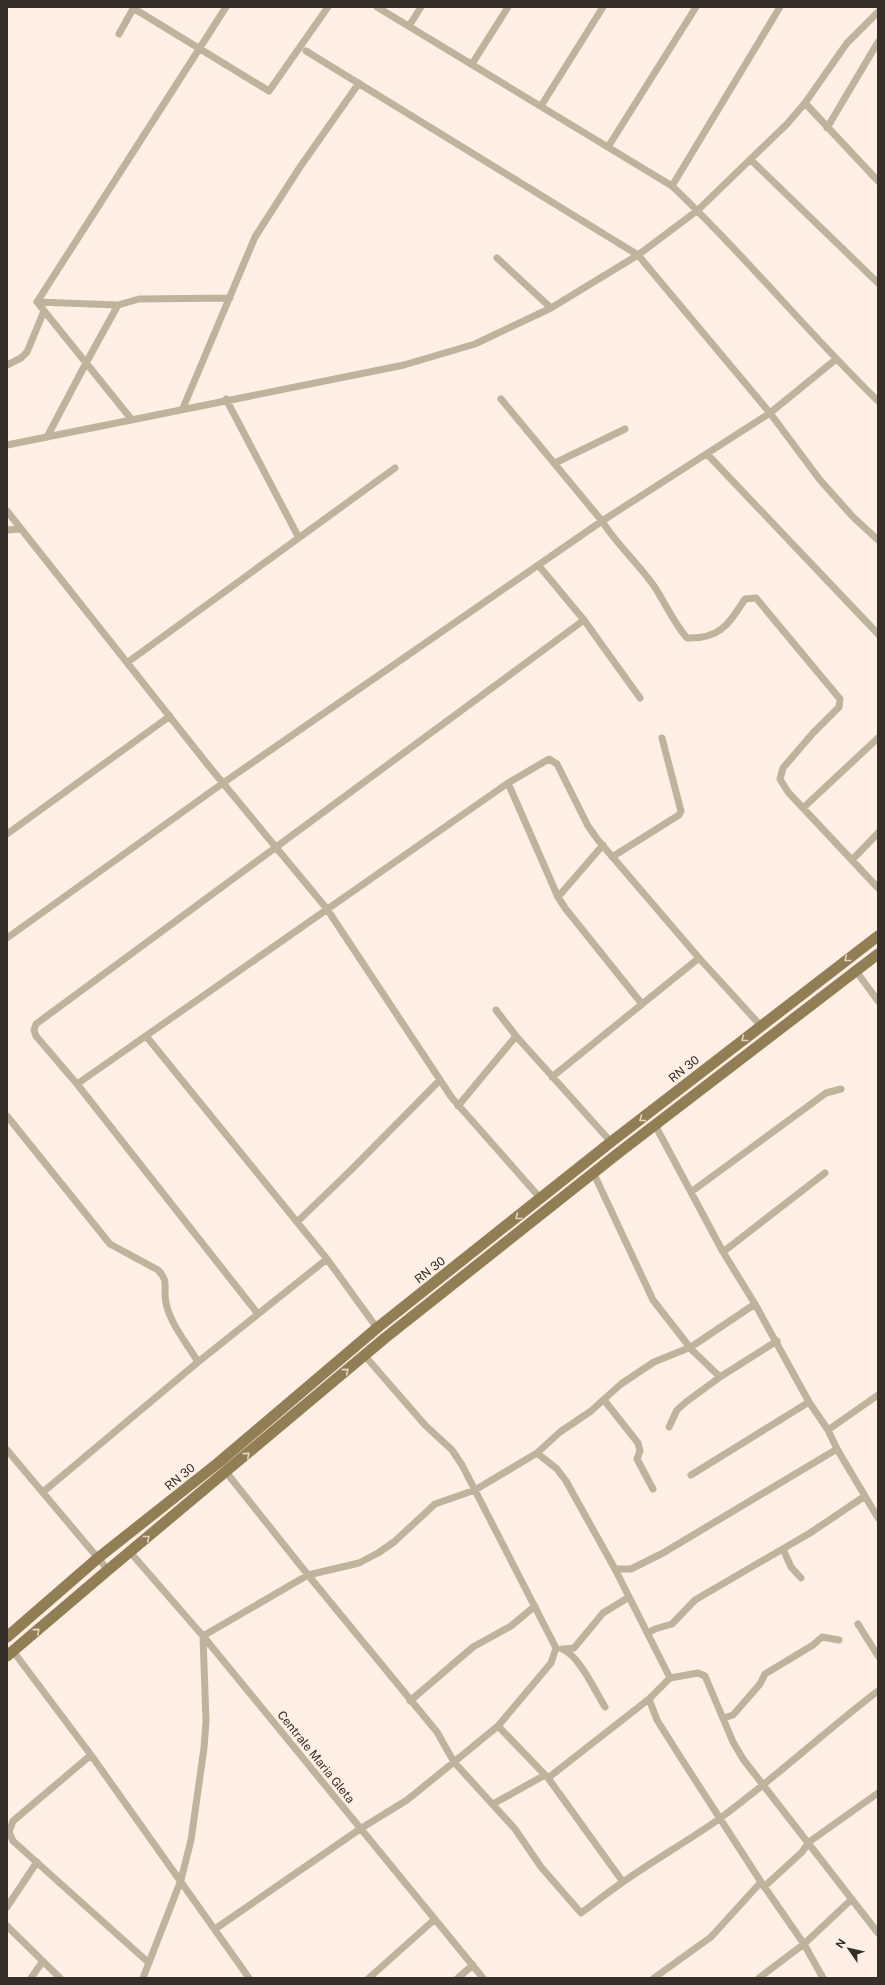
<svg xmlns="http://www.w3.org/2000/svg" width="885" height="1985" font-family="'Public Sans',sans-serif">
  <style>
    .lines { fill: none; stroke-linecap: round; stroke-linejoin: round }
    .minor { stroke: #beb49d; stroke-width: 7 }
    .primary { stroke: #917e54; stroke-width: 11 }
    .oneway { stroke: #e4d3c0 }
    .labels { text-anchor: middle; stroke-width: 3; stroke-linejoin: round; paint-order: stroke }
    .street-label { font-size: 12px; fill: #352e29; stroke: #ffefe4 }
  </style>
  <rect width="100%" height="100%" fill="#ffefe4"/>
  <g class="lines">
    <path class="minor" d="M377,7L672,186C744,254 807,332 878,401
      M133,8L269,91L328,7
      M409,26L421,7
      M119,34L134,7
      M306,51L638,255L770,413L820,480L853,517L878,540
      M472,64L508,7
      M805,103L878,181
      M541,106L603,7
      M827,128L878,42
      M608,147L696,7
      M751,160L878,283
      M672,186L780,7
      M497,258L551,308
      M37,302L226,7
      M37,302L118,305L139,299L230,298
      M37,302L132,420
      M7,365L21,358L27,352L44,311
      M226,399L299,538
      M501,399L602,521C617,545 638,563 654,586C666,604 673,622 687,638C720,639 728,625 745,599L756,598L840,699L839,707L813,733L783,768L780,779L788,792L878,888
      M183,408L255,237L300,167L359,83
      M47,437L86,363L118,305
      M7,445L404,365L475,344L551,308L638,255L698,210L787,124L805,103L847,43L878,12
      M707,454L878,634
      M555,463L625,429
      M7,511L208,765L327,909L452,1098L541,1199
      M7,530L20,529
      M539,566L584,620L640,698
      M128,662L395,468
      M508,783L558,897L565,908L642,1004
      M803,808L878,738
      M7,834L170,716
      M612,857L679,815L681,811L662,738
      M852,860L878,833
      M558,897L603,845
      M7,938L223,783L602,521L770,413L835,360
      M856,971L878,1001
      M496,1010L516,1036
      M146,1036L327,1259L377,1328
      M552,1077L699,958
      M77,1084L508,783L549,759L557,764L588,826L598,840L699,958L761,1026
      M458,1106L516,1036L611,1142
      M7,1116L110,1244L158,1270C167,1279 165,1284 165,1295C166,1319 186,1342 198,1362
      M655,1125L723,1252L755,1304L809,1402L828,1430L837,1449L878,1518
      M593,1172L653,1300L692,1350L720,1377
      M691,1192L826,1093L841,1089
      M297,1222L351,1170L440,1080
      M723,1252L825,1173
      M258,1314L77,1084L36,1036L34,1030L36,1024L584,620
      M604,1400L638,1443L640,1451L637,1459L653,1489
      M669,1427L677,1410L686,1402L720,1377L777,1341
      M828,1430L878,1395
      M7,1450L108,1570
      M537,1453L557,1469L566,1481L615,1569L670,1678
      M226,1472L308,1575L437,1732L454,1762L515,1829L541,1867L581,1913C595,1903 608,1892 623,1882C654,1860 688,1841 719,1819C774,1779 824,1732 878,1691
      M691,1475L809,1402
      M43,1492L198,1362L327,1259
      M783,1549L791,1567L801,1578
      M130,1552L203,1636L483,1978
      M615,1569H631L663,1553L837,1449
      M858,1624L878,1656
      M648,1633L655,1629L672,1624L695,1600L810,1533L865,1496
      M562,1649C579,1655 595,1691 605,1707
      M564,1649L574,1648L603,1613L629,1597
      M13,1651L91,1755L249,1978
      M649,1699L657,1720L679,1755L761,1882L804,1944L823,1978
      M410,1701L473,1647L511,1626L535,1606
      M724,1718L733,1715L760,1684L765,1674L813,1645L822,1637L839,1640
      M498,1726L548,1778L623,1882
      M91,1755L13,1821L9,1832L13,1841L149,1963
      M548,1778L649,1699L670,1678L698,1673L705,1676L733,1742L743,1759L878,1933
      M493,1804L545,1775
      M764,1887L802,1852L809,1842L878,1793
      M7,1907L37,1862
      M7,1926L60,1978
      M215,1929L360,1829L407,1800L454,1762L498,1726L551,1663L556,1648L462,1465L452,1450L425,1425L365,1356
      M31,1978L43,1961
      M143,1978L181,1880L191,1840L204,1748L206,1721L203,1636L308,1575L359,1563L378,1553L394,1542L435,1504L475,1490L537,1453L560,1432L591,1411L621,1384L654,1362L691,1347L755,1304
      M369,1978L435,1919
      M458,1978L473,1965
      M654,1978L711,1937L761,1882
      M759,1978L804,1944L852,1899"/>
    <path class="primary" d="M7,1637L98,1558L218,1463L377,1328L611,1142L878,936
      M7,1656L108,1570L385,1338L621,1151L878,954"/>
  </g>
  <defs><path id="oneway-chevron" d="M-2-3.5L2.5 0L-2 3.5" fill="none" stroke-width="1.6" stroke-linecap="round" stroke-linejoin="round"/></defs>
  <g class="oneway">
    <use href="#oneway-chevron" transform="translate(847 959) rotate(142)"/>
    <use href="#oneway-chevron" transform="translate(744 1039) rotate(142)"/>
    <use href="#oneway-chevron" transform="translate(642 1119) rotate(143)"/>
    <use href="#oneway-chevron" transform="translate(518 1217) rotate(142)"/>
    <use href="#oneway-chevron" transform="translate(346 1371) rotate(-40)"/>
    <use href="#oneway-chevron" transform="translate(247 1455) rotate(-40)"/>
    <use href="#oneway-chevron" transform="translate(147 1538) rotate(-39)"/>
    <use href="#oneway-chevron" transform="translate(37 1631) rotate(-41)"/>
  </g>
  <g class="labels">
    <g class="street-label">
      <text transform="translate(684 1069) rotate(-38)" y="4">RN 30</text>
      <text transform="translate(430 1270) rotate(-38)" y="4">RN 30</text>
      <text transform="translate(180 1477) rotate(-39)" y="4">RN 30</text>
      <text transform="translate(316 1757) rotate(51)" y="4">Centrale Maria Gleta</text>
    </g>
  </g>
  <rect width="885" height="1985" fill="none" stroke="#352e29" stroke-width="16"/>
  <g transform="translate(849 1949) rotate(304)" stroke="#ffefe4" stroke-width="3" paint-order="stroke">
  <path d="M0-3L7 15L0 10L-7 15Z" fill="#352e29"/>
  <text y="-6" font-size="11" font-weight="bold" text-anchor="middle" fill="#352e29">N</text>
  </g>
</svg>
